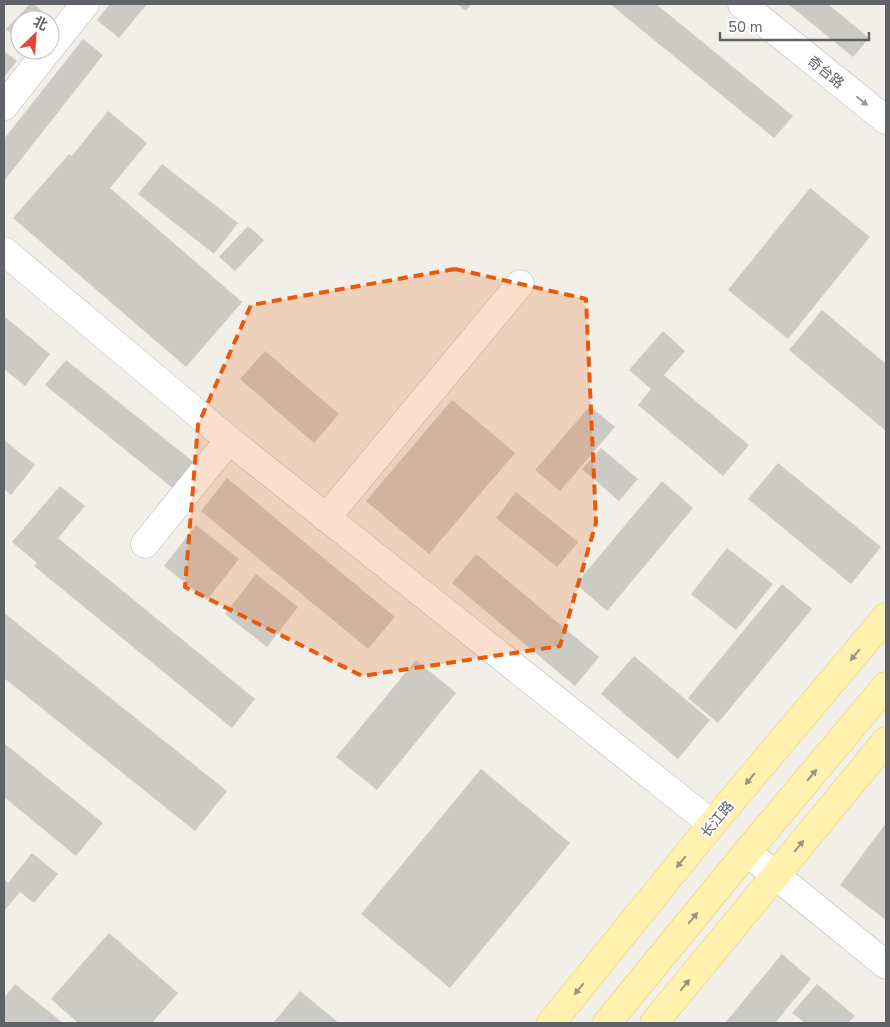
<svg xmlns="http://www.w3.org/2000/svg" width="890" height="1027" font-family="'Nunito Sans','Noto Sans SC',sans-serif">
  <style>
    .building { fill: #cccac5 }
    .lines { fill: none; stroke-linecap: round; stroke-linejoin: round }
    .minor-casing { stroke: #b5b8bc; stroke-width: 29 }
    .major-casing { stroke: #f2c960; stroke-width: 29 }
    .minor { stroke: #fff; stroke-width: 28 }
    .major { stroke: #fff2af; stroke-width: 28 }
    .oneway { fill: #979a9d }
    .oneway2 { fill: #979581 }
    .marked { fill: #e8590c; fill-opacity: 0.2; stroke: #e8590c; stroke-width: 4; stroke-dasharray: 10 6; stroke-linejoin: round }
    .labels { text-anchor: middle; stroke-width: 4; stroke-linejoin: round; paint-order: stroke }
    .street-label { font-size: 14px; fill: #5f6368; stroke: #fff }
  </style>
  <rect width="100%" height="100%" fill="#f1efe8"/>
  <path class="building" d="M30,4H34L45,14L40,20H20V41L6,29Z
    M110,4H147L119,38L97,20Z
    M457,4H471L466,11Z
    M610,4H656L793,116L774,138Z
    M788,4H828L869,38L853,57Z
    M83,39L103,55L4,181V139Z
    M4,51L17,61L4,77Z
    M108,111L147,143L110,188L242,302L186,367L13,218L69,154L72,156Z
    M162,164L238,223L214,254L138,194Z
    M810,188L870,237L788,339L728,290Z
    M248,226L264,240L235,271L219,257Z
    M822,310L886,364V431L789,350Z
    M4,316L50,354L25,386L4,369Z
    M663,331L685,351L664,375L749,445L723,476L638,405L651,389L629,370Z
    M265,351L339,414L314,443L240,379Z
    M66,360L196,464L175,490L45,385Z
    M452,400L515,453L429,554L366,501Z
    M590,406L615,427L560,491L535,470Z
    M4,440L35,465L11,495L4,489Z
    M601,448L638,479L619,501L582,469Z
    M778,463L881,547L851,584L748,499Z
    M227,478L395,617L368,649L201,511Z
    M662,481L693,508L607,611L576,584Z
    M60,486L85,506L58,538L255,699L232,728L34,566L37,563L12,542Z
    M516,492L578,542L557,567L496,518Z
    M196,525L239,559L207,600L164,566Z
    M727,548L773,584L736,630L691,594Z
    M476,554L599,657L575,686L452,583Z
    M256,574L298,607L267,647L225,614Z
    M782,584L812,609L718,723L688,698Z
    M4,613L227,791L195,831L4,678Z
    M634,656L710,720L678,759L601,694Z
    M416,660L456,693L377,790L336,757Z
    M4,743L103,823L76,856L4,797Z
    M481,769L570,843L450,988L361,914Z
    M886,823V920L840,885Z
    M32,853L58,874L34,903L20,892L4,911V879L8,883Z
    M109,933L178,993L152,1023H78L51,999Z
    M782,954L811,979L775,1023H725Z
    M15,984L63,1023H4V998Z
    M817,984L855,1016L848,1023H805L792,1013Z
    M300,991L339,1023H273Z"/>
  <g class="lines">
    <defs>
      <path id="minor" d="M742,4L886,120
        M50,48L85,4
        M4,106L48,50
        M4,251L229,440L712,824
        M326,518L520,284
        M145,544L229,440
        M747,852L886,965"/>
      <path id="major" d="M551,1023L712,824L886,617
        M607,1023L747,852L886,686
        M654,1023L886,741"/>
    </defs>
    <use href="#minor" class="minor-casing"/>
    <use href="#major" class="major-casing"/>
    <use href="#minor" class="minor"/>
    <use href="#major" class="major"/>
  </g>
  <defs><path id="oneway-solid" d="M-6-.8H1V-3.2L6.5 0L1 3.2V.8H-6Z" transform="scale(1.25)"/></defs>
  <use class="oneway" href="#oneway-solid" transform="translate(862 101) rotate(39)"/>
  <g class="oneway2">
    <use href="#oneway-solid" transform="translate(855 655) rotate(130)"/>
    <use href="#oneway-solid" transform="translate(812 775) rotate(-50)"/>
    <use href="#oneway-solid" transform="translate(750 779) rotate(130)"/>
    <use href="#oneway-solid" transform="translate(799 846) rotate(-51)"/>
    <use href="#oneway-solid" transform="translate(681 862) rotate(129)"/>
    <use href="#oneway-solid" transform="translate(693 918) rotate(-51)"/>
    <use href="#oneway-solid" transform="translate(685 985) rotate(-51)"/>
    <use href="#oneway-solid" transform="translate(579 989) rotate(129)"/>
  </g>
  <path class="marked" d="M455,269L586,299L596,523L560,646L362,676L185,587L198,425L251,305Z"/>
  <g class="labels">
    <g class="street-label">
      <text transform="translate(826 72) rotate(39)" y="5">奇台路</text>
      <text transform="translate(717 819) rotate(-50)" y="5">长江路</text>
    </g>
  </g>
  <rect width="890" height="1027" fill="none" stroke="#5f6368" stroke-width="10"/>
  <g transform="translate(35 35) rotate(25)"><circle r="24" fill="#ffffff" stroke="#bfc1c3"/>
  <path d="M0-4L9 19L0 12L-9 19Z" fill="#ea4335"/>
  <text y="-8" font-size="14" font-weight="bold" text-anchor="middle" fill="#5f6368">北</text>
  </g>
  <path d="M720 32v8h149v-8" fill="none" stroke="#5f6368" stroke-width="2.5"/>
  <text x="728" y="32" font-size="15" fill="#5f6368" stroke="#ffffff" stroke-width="4" paint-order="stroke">50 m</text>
</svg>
